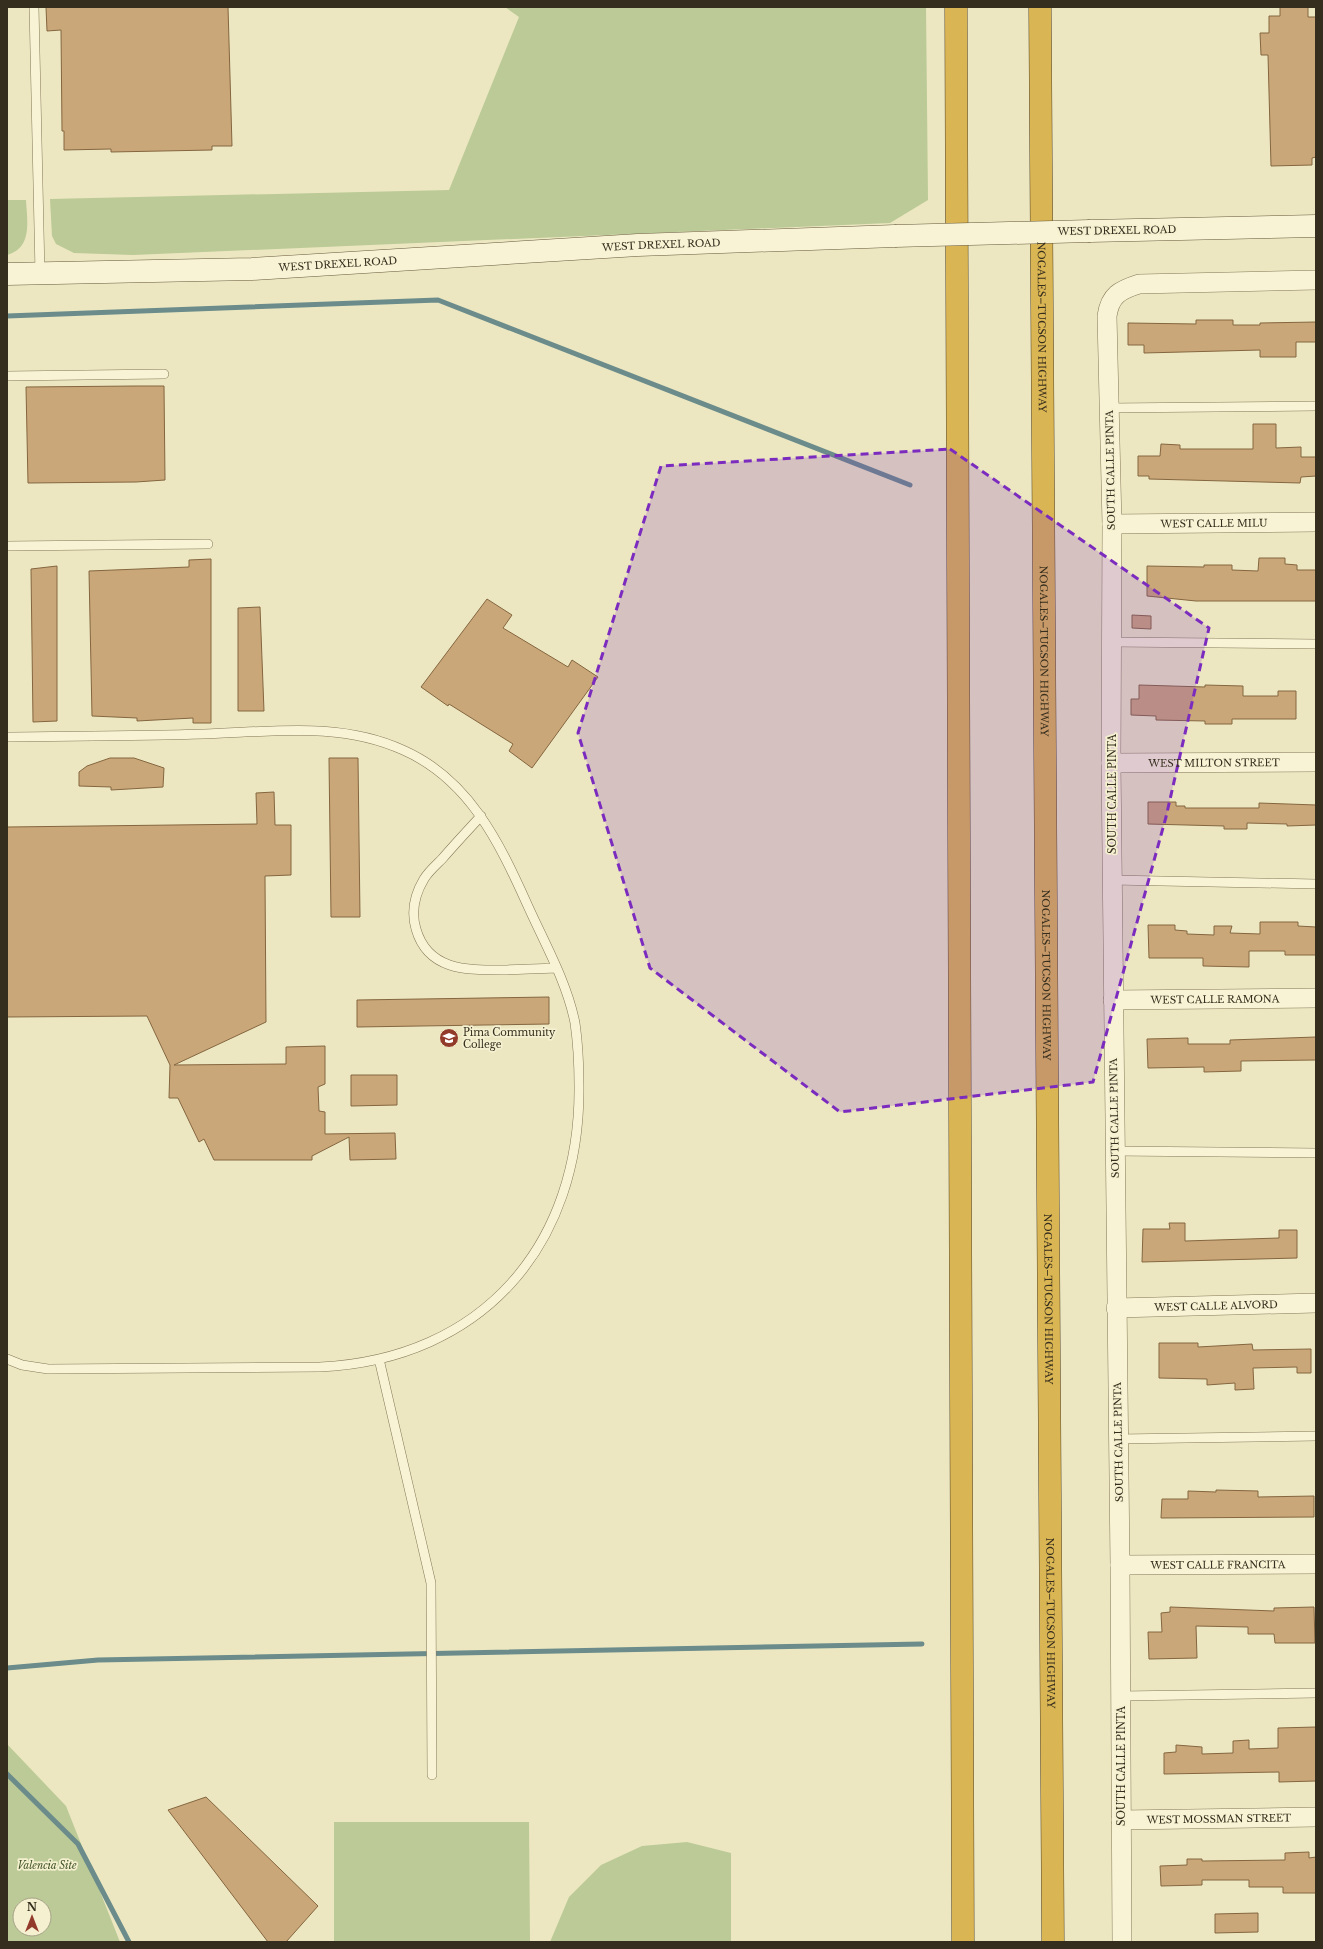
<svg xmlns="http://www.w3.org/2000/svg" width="1323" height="1949" font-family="'Libre Baskerville',serif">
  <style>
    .green { fill: #bbca96; fill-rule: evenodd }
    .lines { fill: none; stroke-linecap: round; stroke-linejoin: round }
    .stream { stroke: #6b8c8a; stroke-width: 5 }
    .building { fill: #caa778; stroke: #846640 }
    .lane-casing { stroke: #857859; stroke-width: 10 }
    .street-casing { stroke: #857859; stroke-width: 20 }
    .secondary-casing { stroke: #67593d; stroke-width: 23 }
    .highway-casing { stroke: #53452e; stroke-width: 23 }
    .lane { stroke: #f8f3d4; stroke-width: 9 }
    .street { stroke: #f8f3d4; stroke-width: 19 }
    .secondary { stroke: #f8f3d4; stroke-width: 22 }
    .highway { stroke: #dab553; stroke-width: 22 }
    .secondary-bridge-casing { stroke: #67593d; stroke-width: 23; stroke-linecap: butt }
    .secondary-bridge { stroke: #f8f3d4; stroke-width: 22 }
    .marked { fill: #7b2cbf; fill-opacity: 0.2; stroke: #7b2cbf; stroke-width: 3; stroke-dasharray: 8 5; stroke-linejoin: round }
    .labels { text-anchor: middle; stroke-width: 3.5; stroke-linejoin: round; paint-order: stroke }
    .street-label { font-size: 10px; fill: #352d1d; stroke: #f4f0d0 }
    .poi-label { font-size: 10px; fill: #352d1d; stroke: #f4f0d0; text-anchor: start }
    .park-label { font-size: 10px; font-style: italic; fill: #3f5124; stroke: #f4f0d0 }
  </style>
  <rect width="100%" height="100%" fill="#ece7c1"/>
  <path class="green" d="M505,7H926L928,200L890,223L133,255L74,253L56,244L52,236L50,199L449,190L519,17Z
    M7,200H26C27,220 33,248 7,255Z
    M7,1744L66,1806L120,1942H7ZM20,1905H44V1929H20Z
    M334,1822H529L530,1942H334Z
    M687,1842L731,1853V1942H550L569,1897L601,1865L642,1846Z"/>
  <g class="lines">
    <path class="stream" d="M7,316L438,300L910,485
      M7,1668L98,1660L922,1644
      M7,1774L78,1844L129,1942"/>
  </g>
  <path class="building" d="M46,7H228L232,146H212V150L111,152V149L64,150V131H62L61,30L47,31Z
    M1280,7H1308V17H1316V157L1312,158V165L1271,166L1268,55H1261L1260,33H1269V16H1280Z
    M1196,320H1233V325H1260V323L1316,322V342H1296V357H1260V350L1144,353V345H1128V323L1196,324Z
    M135,386H164L165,480L136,482L28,483L26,387Z
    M1253,424H1276V448L1301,447V457H1316V476L1301,477L1300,483L1149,479V476H1138V456H1160L1161,444L1180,445V449H1253Z
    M1259,558H1285V564L1297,565V570H1316V601H1196L1147,596V566L1204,567V565H1232V570L1258,571Z
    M211,559V723H193V718L137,721V718L92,716L89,571L189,567V560Z
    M57,566V721L33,722L31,569Z
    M487,599L512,615L503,628L568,667L572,660L598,677L532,768L509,751L513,744L449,704L448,706L421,687Z
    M260,607L264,711H238V608Z
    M1132,615L1151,616V629L1132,628Z
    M1139,685L1205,687V685L1243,686V696H1278V691H1296V719H1232V724H1205V721L1156,720V716L1131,715V699H1139Z
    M110,758H134L164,768L163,787L111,790V787L79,786V772L87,766Z
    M329,758H358L360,917H331Z
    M274,792L275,825H291V875L265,876L266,1022L174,1065L286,1064V1047L325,1046V1084L318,1087L319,1111L325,1112V1134L395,1133L396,1159L350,1160L349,1137L312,1156V1160H214L204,1139L199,1142L178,1098H169L170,1065L147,1016L7,1017V827L257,824L256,793Z
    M1148,802H1176V806H1185V808H1259V803L1316,805V825L1287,826V824L1247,823V829H1224V826L1148,824Z
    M1260,922H1298V926L1316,927V955H1285V951H1249V967L1203,966V958H1149L1148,925H1175V930L1187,931V934L1214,935V926H1232L1230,933L1260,934Z
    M549,997V1024L357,1027V1000Z
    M1316,1037V1060L1241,1061V1071L1204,1072V1067L1148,1068L1147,1039L1188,1038V1044H1230V1040Z
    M351,1075H397V1105L351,1106Z
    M1169,1223H1185V1241L1279,1238V1230H1297V1258L1142,1262L1143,1229H1170Z
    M1159,1343H1198V1347L1252,1344L1253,1350L1311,1349V1373H1297V1367L1253,1368L1254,1389L1235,1390V1383L1207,1385V1379L1159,1378Z
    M1216,1490L1258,1491V1497L1314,1496V1517L1161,1518L1162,1499H1188V1491L1216,1492Z
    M1170,1607L1274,1611V1608L1314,1607L1315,1643H1275L1274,1634H1248V1627L1196,1626L1197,1658L1149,1659L1148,1632H1162L1161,1613L1170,1612Z
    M1316,1727V1781L1279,1782V1772L1164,1774V1753L1176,1752V1745L1202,1747V1754L1233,1753V1741L1249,1740V1749L1278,1748V1728Z
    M206,1797L318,1906L286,1942H268L168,1810Z
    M1309,1852V1858L1316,1857V1893H1283V1887H1249V1880H1202V1885L1161,1886L1160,1866L1187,1865V1859H1202V1861L1285,1860V1853Z
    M1258,1913V1932L1215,1933V1914Z"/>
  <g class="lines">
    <defs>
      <path id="lane" d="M34,7L40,273
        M7,376L164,374
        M1108,408L1316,406
        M7,546L208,544
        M1111,642L1316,644
        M7,737C73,736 138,736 204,734C271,732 340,721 403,750C469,779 499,842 527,904C544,942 567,982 575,1023C578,1044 579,1064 579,1085C581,1245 483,1359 320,1367L48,1369L22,1365L7,1359
        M481,816C468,830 455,844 442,859C436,865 428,872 424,879C415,894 411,912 416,929C428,971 467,970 504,970C521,969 538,969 555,968
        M1112,880L1316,884
        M1115,1151L1316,1153
        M379,1359L431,1583L432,1775
        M1118,1439L1316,1436
        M1121,1696L1316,1693"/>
      <g id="street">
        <path id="s1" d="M1112,524L1316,522"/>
        <path id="s2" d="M1111,763L1316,762"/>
        <path id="s3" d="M1113,1000L1316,998"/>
        <path id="s4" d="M1116,1308L1316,1303"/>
        <path id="s5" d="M1120,1565L1316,1564"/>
        <path id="s6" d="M1121,1820L1316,1817"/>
        <path d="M1122,1942L1120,1565L1111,763L1112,524L1107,316C1110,295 1120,290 1139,284L1316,280"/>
      </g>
      <g id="secondary">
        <path d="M1090,231L1316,226"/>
        <path id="s7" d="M7,274L252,269L638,245L895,236"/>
      </g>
      <g id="highway">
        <path d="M956,7L963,1942"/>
        <path id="s8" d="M1040,7L1053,1942"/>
      </g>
    </defs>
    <use href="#lane" class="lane-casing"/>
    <use href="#street" class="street-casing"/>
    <use href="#secondary" class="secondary-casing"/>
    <use href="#highway" class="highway-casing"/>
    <use href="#lane" class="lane"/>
    <use href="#street" class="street"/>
    <use href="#secondary" class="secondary"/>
    <use href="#highway" class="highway"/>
    <defs>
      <path id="secondary-bridge" d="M895,236L1090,231"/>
    </defs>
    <use href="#secondary-bridge" class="secondary-bridge-casing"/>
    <use href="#secondary-bridge" class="secondary-bridge"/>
  </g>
  <path class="marked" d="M950,449L1209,628L1166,817L1093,1082L840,1112L650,968L578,733L661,466Z"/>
  <defs>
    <symbol id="university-disc" viewBox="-11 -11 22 22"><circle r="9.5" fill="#933b2b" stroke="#f4f0d0"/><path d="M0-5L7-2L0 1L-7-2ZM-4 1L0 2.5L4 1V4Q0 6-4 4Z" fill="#fff"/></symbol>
  </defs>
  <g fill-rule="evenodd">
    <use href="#university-disc" x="438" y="1027" width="22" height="22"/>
  </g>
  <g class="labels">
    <g class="street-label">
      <text transform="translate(1117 230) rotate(-1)" y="4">WEST DREXEL ROAD</text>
      <text dy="4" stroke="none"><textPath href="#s7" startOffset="655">WEST DREXEL ROAD</textPath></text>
      <text dy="4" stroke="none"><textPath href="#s7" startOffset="331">WEST DREXEL ROAD</textPath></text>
      <text dy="4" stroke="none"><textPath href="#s8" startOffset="320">NOGALES–TUCSON HIGHWAY</textPath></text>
      <text transform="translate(1110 470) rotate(-91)" y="4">SOUTH CALLE PINTA</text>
      <text dy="4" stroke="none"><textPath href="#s1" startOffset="102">WEST CALLE MILU</textPath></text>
      <text dy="4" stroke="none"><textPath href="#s8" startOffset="644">NOGALES–TUCSON HIGHWAY</textPath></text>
      <text dy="4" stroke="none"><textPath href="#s2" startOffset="103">WEST MILTON STREET</textPath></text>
      <text transform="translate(1112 794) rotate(-90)" y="4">SOUTH CALLE PINTA</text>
      <text dy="4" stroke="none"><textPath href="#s8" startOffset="968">NOGALES–TUCSON HIGHWAY</textPath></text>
      <text dy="4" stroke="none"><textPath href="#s3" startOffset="102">WEST CALLE RAMONA</textPath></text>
      <text transform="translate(1114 1118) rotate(-91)" y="4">SOUTH CALLE PINTA</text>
      <text dy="4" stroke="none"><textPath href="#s8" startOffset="1292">NOGALES–TUCSON HIGHWAY</textPath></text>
      <text dy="4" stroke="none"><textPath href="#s4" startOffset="100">WEST CALLE ALVORD</textPath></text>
      <text transform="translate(1118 1442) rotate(-91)" y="4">SOUTH CALLE PINTA</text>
      <text dy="4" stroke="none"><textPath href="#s5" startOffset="98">WEST CALLE FRANCITA</textPath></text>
      <text dy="4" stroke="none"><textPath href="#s8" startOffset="1616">NOGALES–TUCSON HIGHWAY</textPath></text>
      <text transform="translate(1121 1766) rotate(-90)" y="4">SOUTH CALLE PINTA</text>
      <text dy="4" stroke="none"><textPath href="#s6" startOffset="98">WEST MOSSMAN STREET</textPath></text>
    </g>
    <g class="poi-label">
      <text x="463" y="1036">Pima Community<tspan x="463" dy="12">College</tspan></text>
    </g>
    <g class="park-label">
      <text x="47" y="1869">Valencia Site</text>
    </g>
  </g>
  <rect width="1323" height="1949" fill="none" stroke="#352d1d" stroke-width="16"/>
  <g transform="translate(32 1917)"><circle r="19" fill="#f4f0d0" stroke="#a8a288"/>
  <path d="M0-3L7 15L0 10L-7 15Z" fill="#933b2b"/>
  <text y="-6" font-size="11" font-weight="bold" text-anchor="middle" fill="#352d1d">N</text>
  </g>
</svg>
